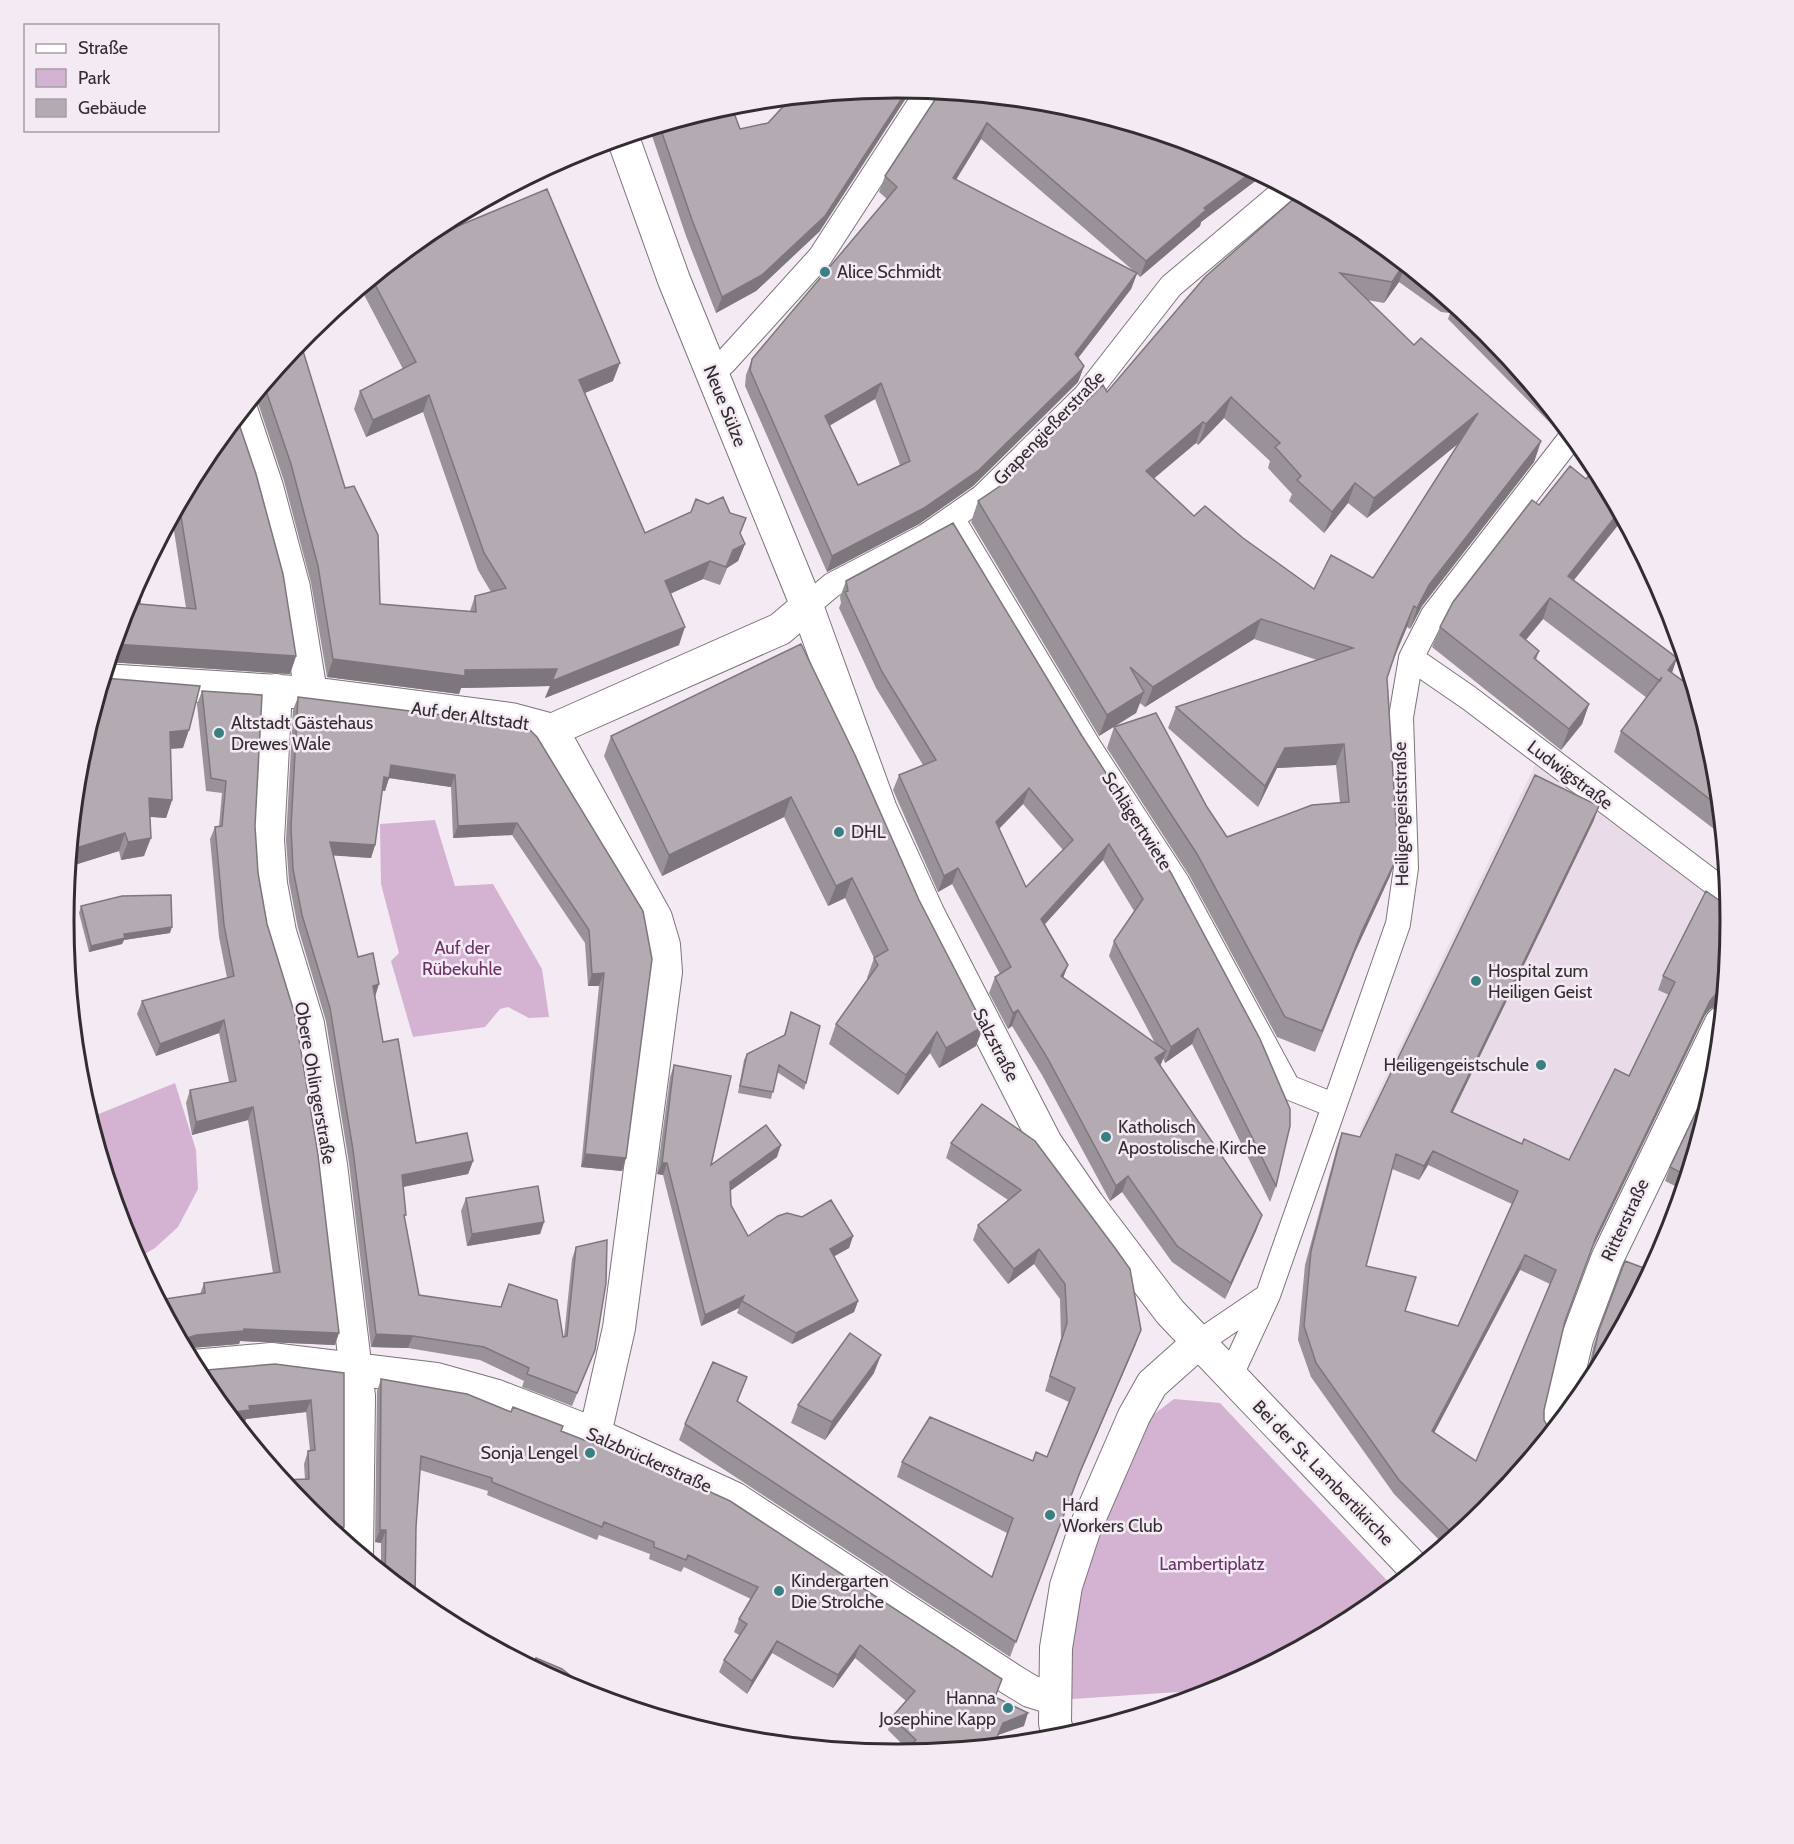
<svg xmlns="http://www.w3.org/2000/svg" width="1794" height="1844" font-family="Cabin,sans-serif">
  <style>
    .built { fill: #eadbe9 }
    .green { fill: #d4b2d1 }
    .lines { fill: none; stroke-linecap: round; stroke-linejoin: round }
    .pedestrian-casing { stroke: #7c747b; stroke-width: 26 }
    .minor-casing { stroke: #7c747b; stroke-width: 34 }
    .pedestrian { stroke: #fff; stroke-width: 24 }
    .minor { stroke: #fff; stroke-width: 32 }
    .wall { fill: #9a9299; fill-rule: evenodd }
    .shaded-wall { fill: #7d777d }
    .building { fill: #b3aab2; stroke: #7d777d; stroke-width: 1.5; fill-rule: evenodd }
    .poi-dot { fill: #388082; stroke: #f4eaf3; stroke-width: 2 }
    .labels { text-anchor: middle; stroke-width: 5; stroke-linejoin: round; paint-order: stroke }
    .poi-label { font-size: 18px; fill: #312d30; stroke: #f4eaf3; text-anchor: start }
    .street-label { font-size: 18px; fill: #312d30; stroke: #f4eaf3 }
    .park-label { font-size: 18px; fill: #6a3168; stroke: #f4eaf3 }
    .rim { fill: none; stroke: #312d30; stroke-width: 3 }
  </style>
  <rect width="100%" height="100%" fill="#f4eaf3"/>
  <path class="built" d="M1535,765L1730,912L1724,997L1601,1246L1359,1132Z"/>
  <path class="green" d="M435,820L455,886L493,884L542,969L549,1017L529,1018L508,1007L500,1009L485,1027L413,1037L391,961L399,953L381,884L380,824Z
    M175,1083L196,1150L198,1189L178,1227L155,1248L136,1259L126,1241L89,1118Z
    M1174,1399L1220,1403L1394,1588L1360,1616L1224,1689L1072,1699L1063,1683L1072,1592L1145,1429L1153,1415Z"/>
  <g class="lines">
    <defs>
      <path id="pedestrian" d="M710,369L724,363L820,257L928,91
        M953,520L1088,745L1177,882L1288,1087L1333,1105
        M807,606L832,585L926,536L982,497L1086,395L1171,286L1286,189
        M1411,658L1469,698L1728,894
        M1198,1343L1266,1297
        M1230,1377L1268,1295L1398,924L1406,868L1401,717L1411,658L1433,615L1572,436"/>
      <path id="minor" d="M623,138L674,280L807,606L881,810L928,913L1046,1143L1088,1204L1170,1312L1416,1570
        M242,412L267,487L294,588L311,693
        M103,680L311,693L511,719L552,730L780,629L807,606
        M276,690L268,840L271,884L280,932L308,1024L331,1165L359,1396L357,1553
        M552,730L656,918L664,945L666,972L619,1328L595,1434
        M193,1366L271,1359L436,1379L497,1396L595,1434L734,1498L1012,1680L1030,1691L1055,1699
        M1556,1428L1577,1339L1607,1259L1721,1023
        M1060,1740L1055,1723L1056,1648L1066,1586L1084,1531L1134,1416L1152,1384L1198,1343"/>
    </defs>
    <use href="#pedestrian" class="pedestrian-casing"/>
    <use href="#minor" class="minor-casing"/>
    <use href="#pedestrian" class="pedestrian"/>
    <use href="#minor" class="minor"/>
  </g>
  <path class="wall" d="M940,92L1216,152L1262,176L1201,222L1200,226L1140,277L1137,274L1131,289L1078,358L1084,366L1078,382L973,486L919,524L827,572L745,386L746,375L752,359L887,199L879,192L885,176ZM981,139L1136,273L956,180ZM875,399L900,465L858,485L829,425Z
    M731,105L740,129L820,231L756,291L716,313L686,236L650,130Z
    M1361,229L1487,333L1560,422L1556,429L1448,319L1450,313L1441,312L1399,282L1384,303L1367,300L1414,345L1541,441L1534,462L1422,606L1410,629L1407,627L1395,655L1387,678L1390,876L1355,952L1315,1052L1277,1037L1189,875L1107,748L1114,727L1207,807L1227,837L1340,803L1336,765L1277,768L1258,807L1168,728L1176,707L1317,660L1254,639L1145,707L1140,703L1136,713L1099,736L971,522L978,501L1000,486L1107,392ZM1224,418L1270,461L1268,468L1292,494L1289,501L1324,533L1348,503L1367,518L1459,443L1373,578L1314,589L1243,538L1194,516L1154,478L1196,443L1198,445Z
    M415,244L613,381L585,393L645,533L730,513L746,518L740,534L745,544L738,561L727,568L720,585L703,579L671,593L679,645L545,698L550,686L461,688L459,694L327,677L311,583L284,481L259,406L253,398L300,341L380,604L470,611L475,596L491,592L478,570L423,412L366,437L354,409L360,391L403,369L361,289Z
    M1586,453L1591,459L1623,519L1574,580L1672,672L1715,760L1723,836L1614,752L1621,731L1647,698L1543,619L1526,640L1539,651L1536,660L1589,704L1582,724L1561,750L1432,647L1440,627L1539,505L1586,479L1595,469L1585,458Z
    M204,458L296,656L290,674L108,662L138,596L140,604L186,608L172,518Z
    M846,581L1082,736L1276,1186L1270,1202L1192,1044L1165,1063L1163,1058L1160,1066L1262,1215L1256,1231L1225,1299L1172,1262L1122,1192L1110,1201L1042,1075L1012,1026L1008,1029L989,993L995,977L1000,974L952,884L938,892L893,790L899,775L923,765L876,688L839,608L841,603L840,597ZM1023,804L1063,850L1026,887L999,829ZM1103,860L1134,911L1114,941L1109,956L1155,1043L1063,977L1068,965L1045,924Z
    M801,644L976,1046L939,1068L930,1053L898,1095L829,1044L836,1024L868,980L867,978L874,958L845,898L828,906L784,817L662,876L604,756L611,736Z
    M104,678L183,748L170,749L172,800L166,818L150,817L144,856L121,860L119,851L68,867L79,759Z
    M202,691L255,826L258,873L335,1345L240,1341L239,1344L191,1348L185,1350L158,1300L200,1294L204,1283L273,1273L248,1120L192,1135L186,1103L190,1090L229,1082L219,1033L156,1056L137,1014L142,1001L227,978L219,937L210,839L215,827L219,826L222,793L206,791L197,704Z
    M298,697L466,722L643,911L626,1158L622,1171L581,1167L599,986H588L585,943L512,835L453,838L451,787L389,778L385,791L382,790L375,845L371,858L333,855L358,957L375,997L383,1042L416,1143L473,1161L468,1174L403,1187L405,1219L419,1295L564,1337L572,1259L576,1247L595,1350L572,1406L522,1387L524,1381L480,1360L408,1348L371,1347L349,1163L326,1021L298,928L289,882L286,840L293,710Z
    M1594,820L1453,1112L1522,1144L1569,1160L1629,1076L1669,995L1658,990L1663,976L1731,922L1723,1006L1719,1005L1710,1009L1705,1015L1591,1251L1486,1512L1445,1546L1394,1494L1311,1377L1298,1340L1305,1265L1337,1147L1342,1133L1360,1137ZM1428,1165L1512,1204L1458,1326L1405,1311L1366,1266L1392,1169L1419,1180ZM1520,1270L1550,1284L1476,1461L1434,1433Z
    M81,906L170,933L124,940L122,944L89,952L79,913Z
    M791,1012L806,1083L804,1090L777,1072L771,1099L738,1093L744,1060L747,1054L784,1035Z
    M674,1065L711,1165L777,1157L731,1190V1205L748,1236H853L849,1248L834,1256L858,1301L854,1312L792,1344L737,1313L739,1308L701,1326L663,1175L657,1174L670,1077Z
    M1715,1085L1683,1190L1665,1181L1670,1167Z
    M982,1104L1141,1330L1135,1346L1074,1487L1010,1657L679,1440L685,1424L747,1377L738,1401L992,1577L1007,1533L897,1477L902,1462L1033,1461L1047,1457L1069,1402L1045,1391L1061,1338L1060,1299L1034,1264L1008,1284L973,1240L978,1225L1008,1200L946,1158L951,1143Z
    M466,1198L544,1222L540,1234L467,1246L461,1211Z
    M1625,1261L1590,1386L1582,1396L1594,1344Z
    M199,1371L344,1373V1527L340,1538L307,1511L304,1464L308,1451H310L306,1412L246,1419L245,1422Z
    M874,1373L825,1440L791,1423L798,1405Z
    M381,1379L561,1431L995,1697L1024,1726L998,1735L994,1746L900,1756L907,1749L888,1730L892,1717L906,1701L855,1658L833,1688L772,1653L747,1694L719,1672L724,1660L739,1635L734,1632L739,1619L751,1599L684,1567L681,1572L649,1559L650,1554L599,1535L597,1540L487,1495L488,1491L420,1470L416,1527L415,1600L381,1572V1543L375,1542L377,1391Z"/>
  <path class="shaded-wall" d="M908,89H912L820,231L756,291L716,313L722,297Z
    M987,123L981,139L947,194L953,178Z
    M587,149L586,151L562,160L578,151Z
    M1253,171L1262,176L1201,222L1200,226L1140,277L1146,261L1204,208Z
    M1404,264L1405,265L1399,282L1384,303L1392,282Z
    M1137,273L1131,289L1069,370L1075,354Z
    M620,363L613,381L573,398L579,380Z
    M1084,366L1078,382L1075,385L973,486L919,524L827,572L832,556Z
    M881,383L875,399L819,432L825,416Z
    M429,395L423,412L366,437L373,420Z
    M1231,397L1224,418L1198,445L1206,424Z
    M1478,413L1470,434L1367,518L1374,498Z
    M1203,422L1196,443L1138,492L1146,471Z
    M1541,441L1534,462L1422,606L1410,629L1417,608L1429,585Z
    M1355,483L1348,503L1324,533L1332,512Z
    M1619,512L1623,519L1560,597L1568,576Z
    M746,518L739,536L745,544L738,561L727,568L720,585Z
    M710,561L703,579L659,599L665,581Z
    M1550,598L1543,619L1512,656L1520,635Z
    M1414,606L1407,627L1392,663L1399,642Z
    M1261,619L1254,639L1145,707L1153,687Z
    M685,627L679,645L545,698L550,686L461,688L459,694L327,677L333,659L465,670Z
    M114,644L296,656L290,674L108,662Z
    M1677,658L1670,679L1668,670Z
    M1144,692L1136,713L1099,736L1107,715Z
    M1589,704L1582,724L1561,750L1569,729Z
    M189,730L183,748L163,749L170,732Z
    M1344,744L1336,765L1277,768L1258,807L1265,786L1285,748Z
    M391,765L455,775L451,787L389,778L385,791L379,790L384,777Z
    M1029,788L1023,804L990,838L996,822Z
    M791,797L784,817L662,876L669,855Z
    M149,798L172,800L166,818L143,816Z
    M1599,806L1594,820L1446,1126L1451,1112Z
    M517,823L512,835L453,838L458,826Z
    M125,833L119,851L68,867L69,859L73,849Z
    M151,838L144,856L121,860L128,842Z
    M330,842L375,845L371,858L326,855Z
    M1109,844L1103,860L1035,935L1041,919Z
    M1398,855L1390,876L1355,952L1315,1052L1362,931Z
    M958,868L952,884L938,892L944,876Z
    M852,878L845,898L828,906L836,886Z
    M172,927L170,933L124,940L122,944L89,952L91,946L124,934Z
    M1068,965L1062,981L1061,976Z
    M604,973L599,986H588L592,974Z
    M379,984L375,997L373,986Z
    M1724,991L1719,1005L1710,1009L1705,1015L1591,1251L1596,1237L1710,1001L1716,994Z
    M1018,1010L1012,1026L1008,1029L1013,1013Z
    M224,1020L219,1033L156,1056L160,1044Z
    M984,1026L976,1046L939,1068L946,1048Z
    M1198,1028L1192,1044L1165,1063L1171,1047Z
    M937,1032L930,1053L898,1095L906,1075Z
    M1166,1051L1160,1067L1155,1058Z
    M253,1107L248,1120L192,1135L196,1122Z
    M781,1145L777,1157L726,1194L730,1182Z
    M1433,1151L1428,1165L1419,1180L1424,1166Z
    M585,1154L626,1158L622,1171L581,1167Z
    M473,1161L468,1174L397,1188L402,1175Z
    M662,1163H667L663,1175L657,1174Z
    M1128,1176L1122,1192L1110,1201L1116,1186Z
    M1262,1215L1256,1231L1225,1299L1231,1283Z
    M544,1222L540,1234L467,1246L472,1234Z
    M853,1236L849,1248L826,1261L830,1249Z
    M1039,1249L1034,1264L1008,1284L1014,1269Z
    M1525,1255L1520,1270L1427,1446L1432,1431Z
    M744,1296L739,1308L701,1326L705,1315Z
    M858,1301L854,1312L792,1344L796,1333Z
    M244,1329L339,1333L335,1345L240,1341L239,1344L191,1348L185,1350L182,1345L188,1338L196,1335Z
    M1141,1330L1135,1346L1074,1487L1010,1657L1080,1472Z
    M376,1334L413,1336L408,1348L371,1347Z
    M881,1355L874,1373L825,1440L832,1422Z
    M311,1400L306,1412L246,1419L245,1422L235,1424L226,1413L249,1406Z
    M325,1526L344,1527L340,1538Z
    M380,1530H386L381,1543L375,1542Z
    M777,1641L772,1653L747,1694L752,1681Z
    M860,1645L855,1658L833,1688L838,1675Z
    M1028,1713L1024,1726L998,1735L1003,1723Z"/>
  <path class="building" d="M897,88L908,89L825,216L762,275L722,297L692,220L660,127L731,105L740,129L768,123L790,99Z
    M940,92L1060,104L1216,152L1253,171L1204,208L1206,210L1146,261L987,123L953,178L1137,273L1075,354L1084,366L1081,370L979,470L924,508L832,556L750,370L752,359L897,187L885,176ZM881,383L910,461L858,485L825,416Z
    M547,189L620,363L579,380L645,533L691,512L696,499L708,504L723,497L730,513L746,518L740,533L745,544L733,550L726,567L710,561L665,581L685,627L552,681L557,669L465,670V676L333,659L318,566L291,464L265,388L264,385L300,341L345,488L354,486L378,535L380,604L476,612L475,596L506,588L484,553L429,395L373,420L360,391L416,362L372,279L415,244Z
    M1298,195L1361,229L1404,264L1392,282L1340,273L1414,345L1421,338L1541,441L1429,585L1417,608L1414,606L1399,642L1387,678L1398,855L1362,931L1322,1031L1285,1017L1197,854L1114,727L1156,713L1207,807L1227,837L1312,805L1349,802L1344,744L1285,748L1265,786L1176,707L1353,648L1261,619L1153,687L1130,667L1144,692L1107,715L978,501L1000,486L1103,385L1107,392L1205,277ZM1231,397L1280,443L1275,447L1301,476L1297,480L1332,512L1355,483L1374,498L1478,413L1373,578L1331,555L1314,589L1243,538L1205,506L1194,516L1146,471L1203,422L1206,424Z
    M237,418L256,474L283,574L296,656L114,644L127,603L138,582V596H140V604L196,609L179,504L204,458Z
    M1570,466L1586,479L1596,468L1619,512L1568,576L1677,658L1668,670L1694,689L1715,760L1720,807L1621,731L1662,677L1660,681L1550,598L1520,635L1539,651L1534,658L1589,704L1569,729L1440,627L1453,602L1532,500L1539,505Z
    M953,523L1082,736L1171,873L1260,1039L1290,1109V1126L1276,1186L1198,1028L1171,1047L1114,941L1143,899L1109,844L1041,919L1068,965L1061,976L1166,1051L1155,1058L1262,1215L1231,1283L1177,1246L1128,1176L1116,1186L1048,1059L1018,1010L1013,1013L995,977L1011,967L958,868L944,876L899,775L936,760L882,672L845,592L848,591L846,581ZM1029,788L1073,840L1026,887L996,822Z
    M801,644L855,755L919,900L984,1026L946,1048L937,1032L906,1075L836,1024L878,965L874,958L888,950L852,878L836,886L791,797L669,855L611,736Z
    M104,678L200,686L189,730L170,732L172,800L149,798L151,838L128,842L125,833L73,849L71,844L79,759Z
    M202,691L262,695L255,826L258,873L267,924L295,1015L318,1155L339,1333L244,1329L243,1331L196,1335L188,1338L182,1345L158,1300L205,1293L204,1283L280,1272L253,1107L196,1122L190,1090L236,1081L224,1020L160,1044L142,1001L234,976L224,925L215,827L222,826L226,781L211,778Z
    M298,697L466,718V722L530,730L537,737L643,911L652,959L626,1158L585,1154L604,973L592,974L589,930L517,823L458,826L455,775L391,765L389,778L384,777L375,845L330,842L358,957L373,953L379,984L373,986L383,1042L398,1039L416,1143L467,1133L473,1161L402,1175L406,1215H404L419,1295L501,1307L509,1284L557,1300L563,1337L567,1336L576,1247L607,1240L606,1283L595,1350L577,1393L527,1374L529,1368L484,1347L413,1336L376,1334L353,1150L330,1008L302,915L293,869L291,827Z
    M1535,775L1599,806L1451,1112L1522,1144L1524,1139L1569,1160L1615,1069L1629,1076L1675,982L1663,976L1706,891L1730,908L1731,922L1724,991L1716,994L1710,1001L1596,1237L1565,1321L1544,1410V1420L1548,1427L1554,1430L1486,1512L1456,1537L1399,1480L1316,1363L1304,1326L1311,1251L1342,1133L1360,1137ZM1433,1151L1518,1191L1458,1326L1405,1311L1416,1277L1366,1266L1396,1154L1424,1166ZM1525,1255L1556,1270L1476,1461L1432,1431Z
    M171,895L172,927L124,934L125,938L91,946L81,906L122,896Z
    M791,1012L820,1026L806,1083L779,1065L773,1092L740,1086L747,1054L785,1035Z
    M674,1065L731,1076L711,1165L766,1125L781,1145L730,1182L731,1205L748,1236L778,1216L787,1213L802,1217L831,1200L853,1236L830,1249L858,1301L796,1333L742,1301L744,1296L705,1315L667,1163H662Z
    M1716,1070L1715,1085L1687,1176L1670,1167Z
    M982,1104L1035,1141L1115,1248L1130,1269L1141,1330L1080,1472L1016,1642L685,1424L713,1362L747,1377L737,1401L992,1577L1013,1518L902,1462L930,1417L1033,1461L1036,1452L1047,1457L1075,1388L1050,1376L1067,1323L1065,1284L1039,1249L1014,1269L978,1225L1021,1190L951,1143Z
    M538,1186L544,1222L472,1234L466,1198Z
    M1625,1261L1652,1271L1590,1386L1585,1392L1599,1330Z
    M850,1333L881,1355L832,1422L798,1405Z
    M275,1364L344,1373V1527L325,1526L307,1511L281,1480L309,1479L308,1451L315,1450L311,1400L249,1406L250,1410L226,1413L203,1385L196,1371Z
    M381,1379L467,1394L511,1412L513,1407L563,1426L561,1431L671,1474L730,1501L1002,1679L995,1697L1028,1713L1003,1723L993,1747L900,1756L916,1740L892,1717L915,1691L860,1645L838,1675L777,1641L752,1681L724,1660L747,1624L739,1619L758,1587L688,1555L686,1560L654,1547V1542L604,1522L602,1527L492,1482V1478L421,1456L416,1527L415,1600L385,1576L386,1530H380Z
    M536,1658L562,1669L600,1699L578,1692L532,1668Z
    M609,1692L620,1705L601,1699Z"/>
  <g class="poi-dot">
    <circle cx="825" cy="272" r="6"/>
    <circle cx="219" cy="733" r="6"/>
    <circle cx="839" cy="832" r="6"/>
    <circle cx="1476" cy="981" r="6"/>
    <circle cx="1541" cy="1065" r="6"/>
    <circle cx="1106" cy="1137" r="6"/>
    <circle cx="590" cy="1453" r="6"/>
    <circle cx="1050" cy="1515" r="6"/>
    <circle cx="779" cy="1591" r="6"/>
    <circle cx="1008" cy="1708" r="6"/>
  </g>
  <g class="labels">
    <g class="poi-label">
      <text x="837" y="278">Alice Schmidt</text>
      <text x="231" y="729">Altstadt Gästehaus<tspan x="231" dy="21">Drewes Wale</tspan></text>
      <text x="851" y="838">DHL</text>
      <text x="1488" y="977">Hospital zum<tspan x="1488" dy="21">Heiligen Geist</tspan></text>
      <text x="1529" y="1071" text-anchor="end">Heiligengeistschule</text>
      <text x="1118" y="1133">Katholisch<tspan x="1118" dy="21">Apostolische Kirche</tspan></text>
      <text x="578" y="1459" text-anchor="end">Sonja Lengel</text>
      <text x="1062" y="1511">Hard<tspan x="1062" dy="21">Workers Club</tspan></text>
      <text x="791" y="1587">Kindergarten<tspan x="791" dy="21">Die Strolche</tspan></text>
      <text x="996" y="1704" text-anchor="end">Hanna<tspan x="996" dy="21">Josephine Kapp</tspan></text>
    </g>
    <g class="street-label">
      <text transform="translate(725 406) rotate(68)" y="6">Neue Sülze</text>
      <text transform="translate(1049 428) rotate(-46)" y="6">Grapengießerstraße</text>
      <text transform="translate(470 716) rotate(8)" y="6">Auf der Altstadt</text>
      <text transform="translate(1570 775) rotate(37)" y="6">Ludwigstraße</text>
      <text transform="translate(1401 814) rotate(-91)" y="6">Heiligengeiststraße</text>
      <text transform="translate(1137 821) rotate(57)" y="6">Schlägertwiete</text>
      <text transform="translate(996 1045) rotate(63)" y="6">Salzstraße</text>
      <text transform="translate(315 1083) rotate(80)" y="6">Obere Ohlingerstraße</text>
      <text transform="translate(1625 1220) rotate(-65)" y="6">Ritterstraße</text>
      <text transform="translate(649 1460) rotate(24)" y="6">Salzbrückerstraße</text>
      <text transform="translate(1323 1473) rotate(46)" y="6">Bei der St. Lambertikirche</text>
    </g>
    <g class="park-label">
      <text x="462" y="954">Auf der<tspan x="462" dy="21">Rübekuhle</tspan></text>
      <text x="1212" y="1570">Lambertiplatz</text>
    </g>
  </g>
  <path d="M0 0H1794V1844H0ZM74 921a823 823 0 1 1 1646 0a823 823 0 1 1-1646 0Z" fill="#f4eaf3" fill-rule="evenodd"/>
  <path class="rim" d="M74 921a823 823 0 1 1 1646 0a823 823 0 1 1-1646 0Z"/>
  <rect x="24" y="24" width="195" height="108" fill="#f4eaf3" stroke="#a69ea5" stroke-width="1.5"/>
  <rect x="36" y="44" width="30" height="9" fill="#ffffff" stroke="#a69ea5" stroke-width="1.5"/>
  <text x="78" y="54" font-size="18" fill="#312d30">Straße</text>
  <rect x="36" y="69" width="30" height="18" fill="#d4b2d1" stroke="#a69ea5" stroke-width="1.5"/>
  <text x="78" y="84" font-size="18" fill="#312d30">Park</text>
  <rect x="36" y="99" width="30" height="18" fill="#b3aab2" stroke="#a69ea5" stroke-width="1.5"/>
  <text x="78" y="114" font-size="18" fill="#312d30">Gebäude</text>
</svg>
